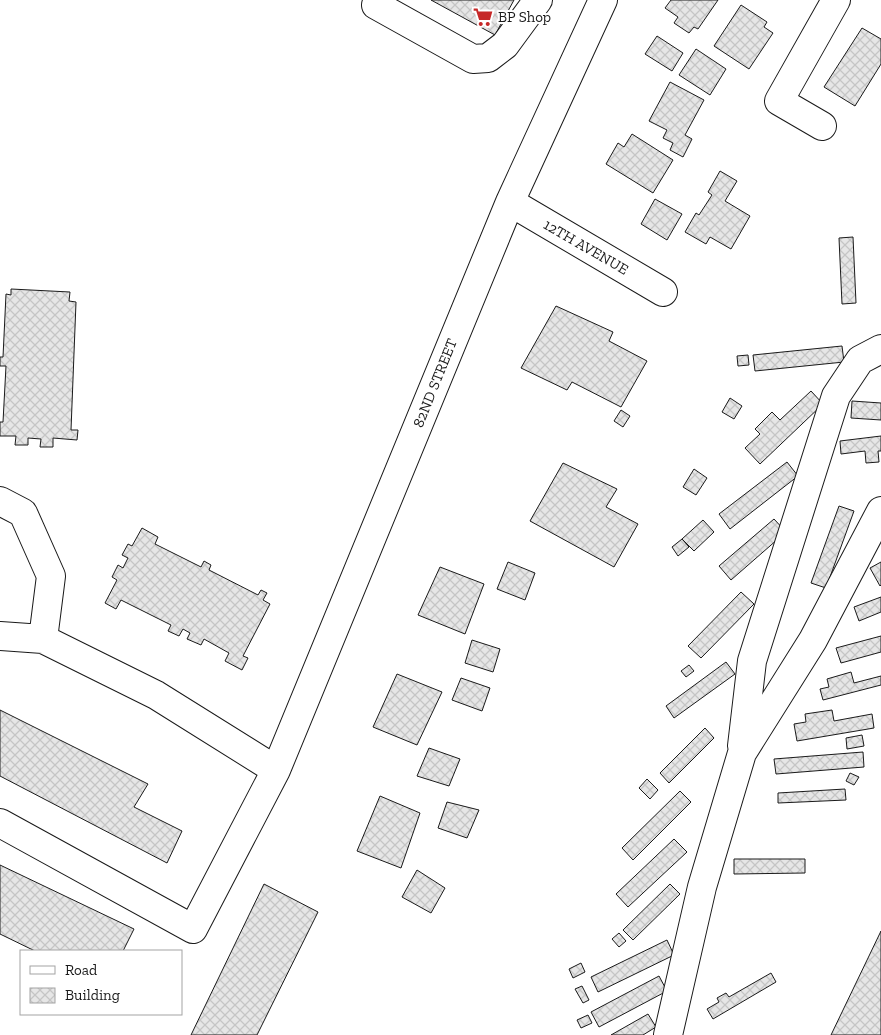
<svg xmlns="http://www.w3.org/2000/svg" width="881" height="1035" font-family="'Zilla Slab',serif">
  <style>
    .building { fill: url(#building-cross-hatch); stroke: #1a1a1a }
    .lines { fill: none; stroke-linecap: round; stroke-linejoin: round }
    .minor-casing { stroke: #1a1a1a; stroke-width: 30 }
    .minor { stroke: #fff; stroke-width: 28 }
    .labels { text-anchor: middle; stroke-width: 4; stroke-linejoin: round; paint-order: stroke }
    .poi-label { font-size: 15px; fill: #1a1a1a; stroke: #fff; text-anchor: start }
    .street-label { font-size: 15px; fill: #1a1a1a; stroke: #fff }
  </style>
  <defs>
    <pattern id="building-cross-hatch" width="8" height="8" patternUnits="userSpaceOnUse" patternTransform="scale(1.25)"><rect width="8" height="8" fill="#e6e6e6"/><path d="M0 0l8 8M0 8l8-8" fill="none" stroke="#c5c5c5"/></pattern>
  </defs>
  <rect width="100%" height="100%" fill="#fff"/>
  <path class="building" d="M431,0H514L495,35Z
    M671,0H718L698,29L694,27L689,33L674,23L678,17L665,8Z
    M741,5L767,22L764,27L773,33L749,69L714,46Z
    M862,28L881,39V64L855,106L824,87Z
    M657,36L683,53L672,71L645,54Z
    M696,49L726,69L710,95L679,75Z
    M670,82L704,100L685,135L692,139L683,157L670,150L673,143L663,138L667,130L649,121Z
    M632,134L673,160L653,193L606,164L618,143L624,147Z
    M720,171L737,181L725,201L750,216L731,249L710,237L706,244L685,232L696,213L699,215L712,195L708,192Z
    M655,199L682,214L667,240L641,224Z
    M853,237L856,303L842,304L839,238Z
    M11,289L70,292L69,301L76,302L71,430H78L77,440L53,438V447H40L41,439L28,438V445H15L16,436H0V422H3L6,366H0V357H3L6,294L11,295Z
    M556,306L613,332L609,341L647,361L621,407L572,382L567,390L521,368Z
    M842,346L844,362L755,371L753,355Z
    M748,355L749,365L738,366L737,356Z
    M811,391L823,404L760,464L745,448L760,434L755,429L772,412L780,420Z
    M730,398L742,406L734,419L722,412Z
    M852,401L881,403V420L851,418Z
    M621,410L630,416L623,427L614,421Z
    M881,436V451H878L879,462L866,463L865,451L841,454L840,441Z
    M787,462L798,476L730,529L719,514Z
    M563,463L617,489L606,507L638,524L614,567L530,521Z
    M694,469L707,478L696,495L683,487Z
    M839,506L854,511L826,588L811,583Z
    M774,519L786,532L731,580L719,566Z
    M703,520L714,532L694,551L682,539Z
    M142,528L158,537L155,544L201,567L204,561L211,565L209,570L258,595L261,590L267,593L263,600L270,604L243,656L248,658L242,670L225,661L229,653L204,639L201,645L187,639L190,633L183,629L179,636L168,631L171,625L121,600L116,609L105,603L117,580L112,577L118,565L123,568L128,558L122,555L128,544L132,546Z
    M682,539L689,547L678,556L672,547Z
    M508,562L535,573L525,600L497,589Z
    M881,562V585L880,586L870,568Z
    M440,567L484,584L465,634L418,615Z
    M741,592L754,604L701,658L688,646Z
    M881,597V612L859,621L854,607Z
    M881,636V652L841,663L836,648Z
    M472,640L500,649L493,672L465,663Z
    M726,662L735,674L674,718L666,706Z
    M689,665L694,671L686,677L681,671Z
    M851,672L854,683L881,676V685L823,700L820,689L829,687L827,679Z
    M397,674L442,692L417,745L373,727Z
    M461,678L490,688L482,711L452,700Z
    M0,710L148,784L134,807L182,831L167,863L0,776Z
    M832,710L834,721L872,714L874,728L797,741L794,724L806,722L805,714Z
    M705,728L714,738L669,783L660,773Z
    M862,735L864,746L847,749L846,738Z
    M429,748L460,759L449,786L417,776Z
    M863,752L864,767L776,774L774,759Z
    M850,773L859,777L854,785L846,781Z
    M647,779L658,790L650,799L639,788Z
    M845,789L846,800L778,803V793Z
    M680,791L691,802L633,860L622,848Z
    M380,796L420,813L401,868L357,851Z
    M447,802L479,810L467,838L438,828Z
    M674,839L687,852L628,907L616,894Z
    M734,859H805V873L734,874Z
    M0,865L134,929L123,951H35L0,934Z
    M417,870L445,888L431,913L402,897Z
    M264,884L318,912L257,1035H191Z
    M670,884L680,894L633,940L623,930Z
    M881,931V1035H831Z
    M619,933L626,941L619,947L612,939Z
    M667,940L674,955L598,992L591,977Z
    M581,963L585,972L573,978L569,969Z
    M771,973L776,982L713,1019L707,1009L719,1002L717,998L726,993L729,997Z
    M659,976L667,991L599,1027L591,1012Z
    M582,986L589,1000L583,1003L575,989Z
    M648,1014L656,1027L643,1035H611Z
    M588,1015L592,1023L581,1028L577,1020Z"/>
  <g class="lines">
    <defs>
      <path id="minor" d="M379,0L376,5L473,59L488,58L505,45L538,0
        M822,126L779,101L836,0
        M510,202L663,292
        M0,501L23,513L51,576L43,639
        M0,636L43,639L156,695L276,770
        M742,746L752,661L836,396L860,360L881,349
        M0,823L193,929L276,770L510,202L603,0
        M668,1035L702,887L742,753L813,640L881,511"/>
    </defs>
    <use href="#minor" class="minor-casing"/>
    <use href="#minor" class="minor"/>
  </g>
  <defs>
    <symbol id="supermarket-bare" viewBox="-9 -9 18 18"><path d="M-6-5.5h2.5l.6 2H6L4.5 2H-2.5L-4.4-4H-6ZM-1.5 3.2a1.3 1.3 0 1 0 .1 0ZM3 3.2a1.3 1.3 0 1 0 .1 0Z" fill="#c62828" stroke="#fff" stroke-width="2.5" paint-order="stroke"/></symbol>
  </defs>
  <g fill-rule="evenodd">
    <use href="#supermarket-bare" x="469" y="3" width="28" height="28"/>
  </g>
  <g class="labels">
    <g class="poi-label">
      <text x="498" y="22">BP Shop</text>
    </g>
    <g class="street-label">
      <text transform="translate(586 247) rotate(30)" y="5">12TH AVENUE</text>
      <text transform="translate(435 383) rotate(-68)" y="5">82ND STREET</text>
    </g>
  </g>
  <rect x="20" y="950" width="162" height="65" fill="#ffffff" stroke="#a3a3a3"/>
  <rect x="30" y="966" width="25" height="8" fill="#ffffff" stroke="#a3a3a3"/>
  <text x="65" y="975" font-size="15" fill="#1a1a1a">Road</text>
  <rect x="30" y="988" width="25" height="15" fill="url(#building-cross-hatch)" stroke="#a3a3a3"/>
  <text x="65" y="1000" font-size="15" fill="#1a1a1a">Building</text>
</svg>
